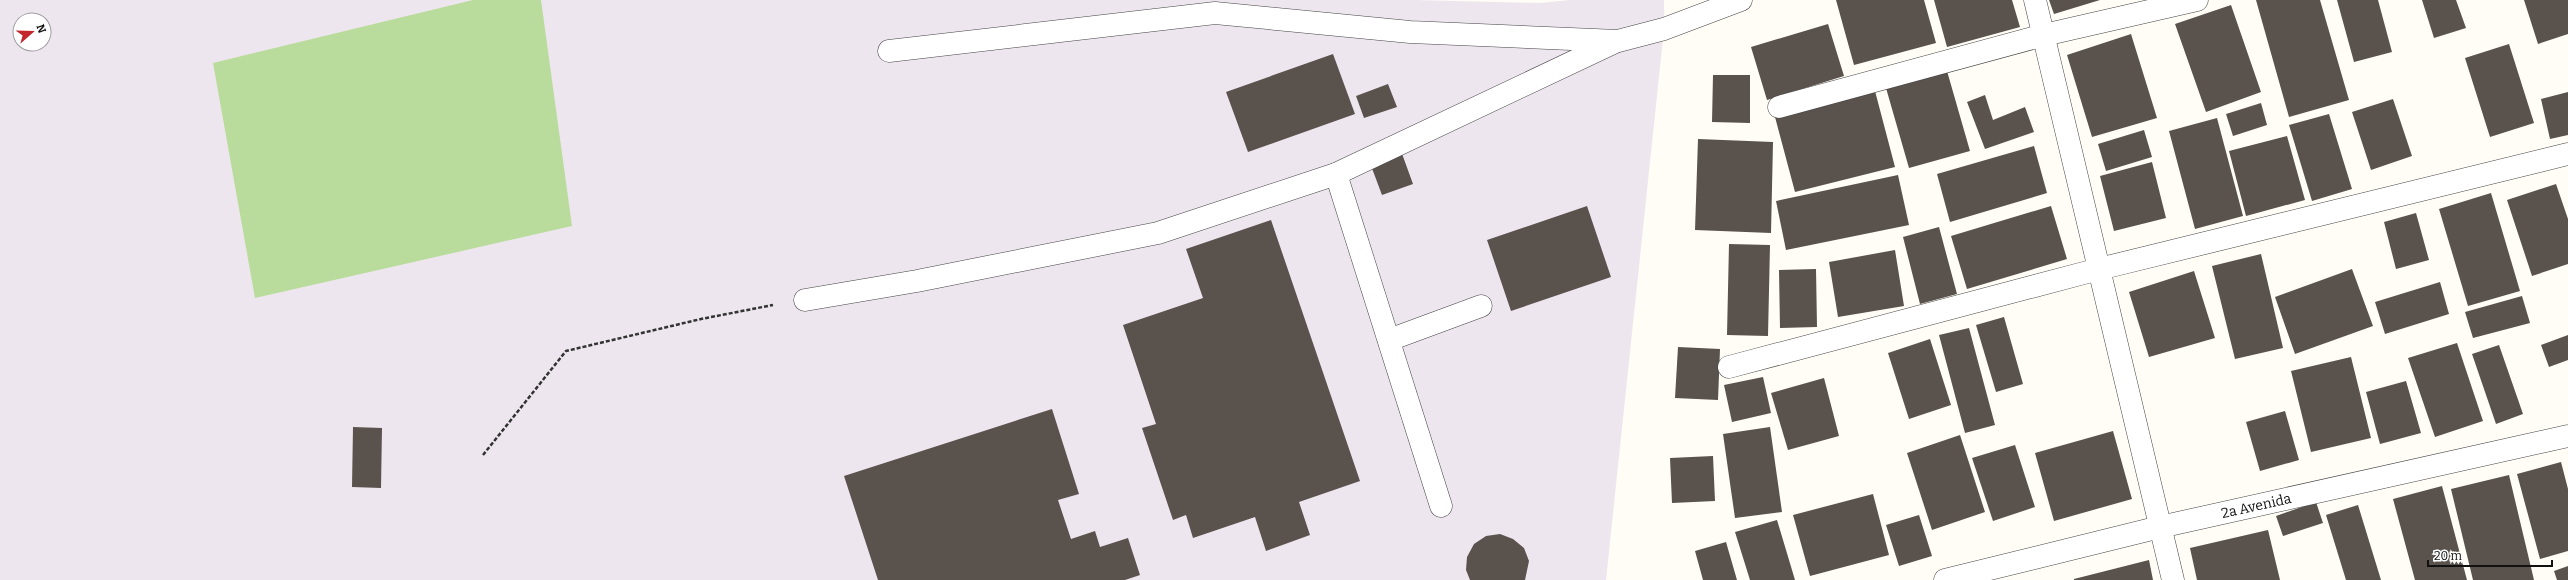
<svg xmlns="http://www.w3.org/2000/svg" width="2568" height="580" font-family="Bitter,serif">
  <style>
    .industrial { fill: #eee6ef; fill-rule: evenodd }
    .forest { fill: #b9dc9c }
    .building { fill: #5a524d }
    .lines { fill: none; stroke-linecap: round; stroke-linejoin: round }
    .street-casing { stroke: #444; stroke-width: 23 }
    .path { stroke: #333; stroke-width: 2.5; stroke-dasharray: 4 2; stroke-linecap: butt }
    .street { stroke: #fff; stroke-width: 22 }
    .labels { text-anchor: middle; stroke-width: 4; stroke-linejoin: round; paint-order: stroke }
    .street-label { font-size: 14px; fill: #111; stroke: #fff }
  </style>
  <rect width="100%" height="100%" fill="#fffdf5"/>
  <path class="industrial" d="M0,0H1415L1540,3L1570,0H1664V29L1606,580H0ZM20,20H44V44H20Z"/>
  <path class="forest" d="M473,0H541L572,226L255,298L213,63Z"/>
  <path class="building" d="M1836,0H1924L1936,43L1854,65Z
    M1934,0H2012L2020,27L1947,47Z
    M2049,0H2100L2054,14Z
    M2256,0H2320L2349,100L2289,117Z
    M2337,0H2378L2392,52L2354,62Z
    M2422,0H2456L2466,28L2434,38Z
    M2524,0H2568V34L2538,44Z
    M2231,5L2261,92L2206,112L2175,24Z
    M1828,24L1844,76L1767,100L1751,47Z
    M2131,34L2157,118L2092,137L2067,55Z
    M2509,44L2534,123L2490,137L2465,58Z
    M1333,54L1355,114L1248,152L1226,92Z
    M1947,71L1970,151L1909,168L1886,88Z
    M1713,75H1750V123L1712,122Z
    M1388,84L1397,107L1364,118L1356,96Z
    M1875,91L1895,167L1795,192L1775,117Z
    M2568,92V135L2550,139L2541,99Z
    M1985,95L1993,120L2025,107L2034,132L1985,149L1967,102Z
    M2393,99L2412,156L2371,170L2352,112Z
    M2261,103L2267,125L2233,136L2226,114Z
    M2329,114L2352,189L2312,201L2289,125Z
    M2217,118L2243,216L2195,229L2169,131Z
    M2144,130L2152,157L2106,171L2098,144Z
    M2287,136L2305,200L2246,216L2229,151Z
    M1698,139L1773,142L1771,233L1695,230Z
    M2034,146L2047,193L1950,222L1937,174Z
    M1401,151L1413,184L1382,195L1370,163Z
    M2152,162L2166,218L2114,231L2100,176Z
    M1898,175L1909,225L1786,250L1776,201Z
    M2556,184L2568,219V264L2532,276L2507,200Z
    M2491,193L2520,291L2468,306L2439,209Z
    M1587,206L1611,277L1511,311L1487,240Z
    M2051,206L2067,259L1967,289L1951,236Z
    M2416,213L2429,260L2396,269L2384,222Z
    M1271,220L1360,481L1299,502L1310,535L1266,551L1255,517L1193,538L1186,515L1173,520L1142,428L1156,424L1123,325L1203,298L1186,249Z
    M1939,227L1957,294L1920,304L1903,237Z
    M1729,244L1770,245L1768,336L1727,335Z
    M1895,250L1904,306L1838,317L1829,262Z
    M2261,254L2283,348L2235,359L2212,266Z
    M1816,269L1817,327L1780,328L1779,270Z
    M2352,269L2373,326L2295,354L2275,297Z
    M2194,271L2215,338L2149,357L2129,292Z
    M2440,282L2449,314L2385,334L2375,302Z
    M2522,296L2530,323L2473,338L2465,312Z
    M2004,317L2023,384L1996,392L1976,325Z
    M1969,328L1995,425L1965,433L1939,335Z
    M2568,335V360L2549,367L2541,345Z
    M1930,339L1951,405L1909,419L1888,353Z
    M2457,343L2483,421L2435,437L2408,358Z
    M2499,345L2523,414L2496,424L2472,354Z
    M1678,347L1720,349L1718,400L1675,398Z
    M2351,357L2371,438L2311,452L2291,371Z
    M1763,377L1771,413L1732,422L1724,385Z
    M1824,378L1839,436L1788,450L1771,393Z
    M2406,381L2421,433L2380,444L2366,392Z
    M1052,409L1079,494L1058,500L1071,539L1095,531L1100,547L1128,538L1140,575L1125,580H878L844,476Z
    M2285,411L2299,460L2260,471L2246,422Z
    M353,427L382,428L381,488L352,487Z
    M1770,427L1782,512L1735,518L1723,434Z
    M2113,431L2132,499L2054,521L2035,453Z
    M1960,435L1985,512L1932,530L1907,453Z
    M2015,445L2035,507L1993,521L1972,458Z
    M1713,456L1715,501L1672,503L1670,458Z
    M2561,462L2568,489V551L2540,559L2517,474Z
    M2509,475L2534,580H2473L2451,489Z
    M2442,486L2467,580H2415L2393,499Z
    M1873,494L1889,555L1810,576L1793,515Z
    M2316,502L2323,523L2283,536L2276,516Z
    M2358,505L2381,580H2346L2326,515Z
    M1919,515L1932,556L1899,566L1886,525Z
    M1777,520L1795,580H1750L1735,532Z
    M2268,530L2280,580H2197L2190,548Z
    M1500,534L1513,539L1524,548L1529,561L1525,580H1470L1466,570L1467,557L1474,544L1486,536Z
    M1726,542L1737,580H1703L1695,551Z
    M2149,560L2153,580H2074V579Z
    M2568,566V580H2557L2554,571Z"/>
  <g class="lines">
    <defs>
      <g id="street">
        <path d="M2035,0L2173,580"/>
        <path d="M889,51L1215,13L1410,32L1618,41L1664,29L1741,0"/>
        <path d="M1779,107L2044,35L2197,0"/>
        <path d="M1336,174L1441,506"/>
        <path d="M805,300L917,281L1158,233L1336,174L1615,42"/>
        <path d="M1389,340L1481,306"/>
        <path d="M1729,367L2099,269L2568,154"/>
        <path id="s1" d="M1945,580L2160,527L2568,436"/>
      </g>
    </defs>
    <use href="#street" class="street-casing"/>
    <path class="path" d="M483,455L566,351L701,319L773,305"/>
    <use href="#street" class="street"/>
  </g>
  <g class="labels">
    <g class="street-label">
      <text dy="5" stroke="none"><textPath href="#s1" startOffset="320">2a Avenida</textPath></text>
    </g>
  </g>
  <g transform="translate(32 32) rotate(70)"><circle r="19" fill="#ffffff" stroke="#a0a0a0"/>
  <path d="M0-3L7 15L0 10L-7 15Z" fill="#c4262e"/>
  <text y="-6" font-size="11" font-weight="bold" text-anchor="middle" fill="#111111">N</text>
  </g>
  <path d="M2428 560v6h124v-6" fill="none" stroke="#111111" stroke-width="2"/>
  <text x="2434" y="560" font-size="12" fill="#111111" stroke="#ffffff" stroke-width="3" paint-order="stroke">20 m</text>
</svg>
